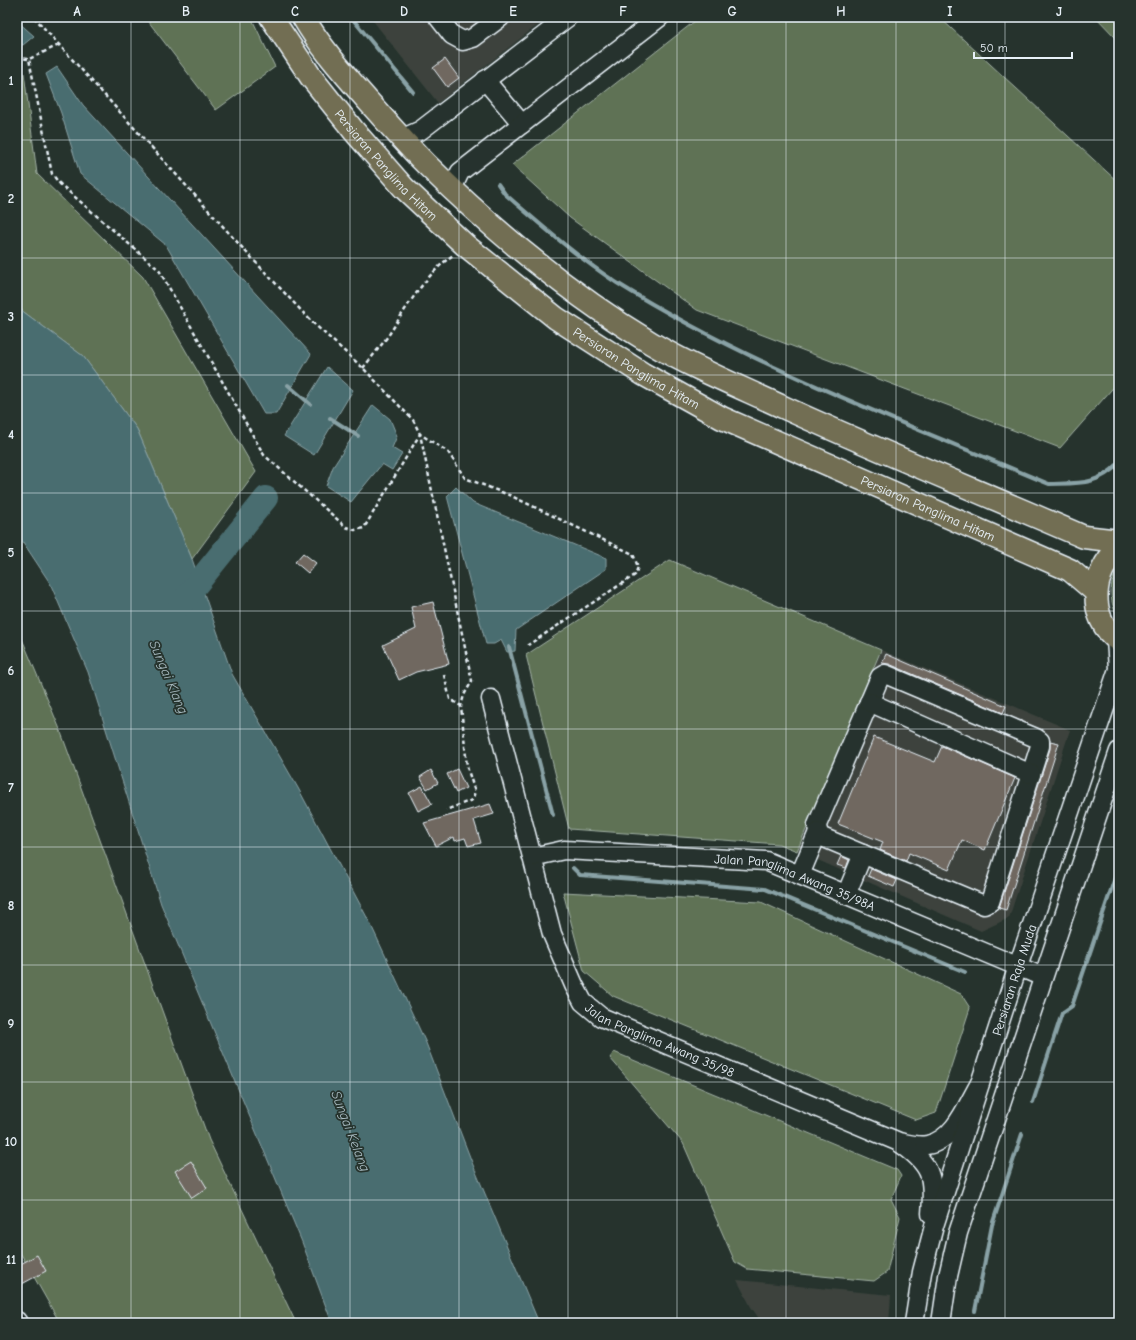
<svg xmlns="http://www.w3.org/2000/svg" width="1136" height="1340" font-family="'Comic Neue',sans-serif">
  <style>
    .built { fill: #3c433d }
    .green { fill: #5e7255; stroke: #a3b2a6 }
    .water { fill: #4a6d70; stroke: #89a2a6 }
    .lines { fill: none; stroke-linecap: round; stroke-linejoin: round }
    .stream { stroke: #89a2a6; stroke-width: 4 }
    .river { stroke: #4a6d70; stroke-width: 24 }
    .building { fill: #706861; stroke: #e8f1f8 }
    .minor-casing { stroke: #e8f1f8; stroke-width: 21 }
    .major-casing { stroke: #e8f1f8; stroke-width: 25 }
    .path { stroke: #e8f1f8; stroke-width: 2.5; stroke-dasharray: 4 3; stroke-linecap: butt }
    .minor { stroke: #26332d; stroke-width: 18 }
    .major { stroke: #726e52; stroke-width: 22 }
    .grid { fill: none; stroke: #e8f1f8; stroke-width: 1; stroke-opacity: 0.55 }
    .labels { text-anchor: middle; stroke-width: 3.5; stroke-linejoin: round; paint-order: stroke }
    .street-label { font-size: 13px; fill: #e8f1f8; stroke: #26332d }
    .water-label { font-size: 14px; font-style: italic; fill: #a9bcc2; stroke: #26332d }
    .neatline { fill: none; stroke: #e8f1f8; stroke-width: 1.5 }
    .grid-label { font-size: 13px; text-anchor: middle; font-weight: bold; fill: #e8f1f8 }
  </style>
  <rect width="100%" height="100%" fill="#26332d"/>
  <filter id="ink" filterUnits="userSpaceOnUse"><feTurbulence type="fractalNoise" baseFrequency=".025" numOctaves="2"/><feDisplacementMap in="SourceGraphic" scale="8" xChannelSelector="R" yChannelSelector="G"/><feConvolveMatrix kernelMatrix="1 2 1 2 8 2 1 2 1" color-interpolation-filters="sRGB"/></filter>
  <g filter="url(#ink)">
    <path class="built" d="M370,17H548L438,103Z
      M881,650L1070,730L1009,918L981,931L797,851Z
      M737,1280L891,1295L889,1323H762L751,1307Z"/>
    <path class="green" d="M145,17H251L275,67L216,110Z
      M700,17H939L1119,183V381L1060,448L697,310L570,218L512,165Z
      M1096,17H1119V39L1115,37Z
      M17,73H24L37,174L143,277L256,472L192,559L137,429L83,356L17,307Z
      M670,560L881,650L797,851L779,844L569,829L526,655Z
      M1119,566V620C1109,602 1108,584 1119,566Z
      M17,627L59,727L209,1140L296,1323H60L17,1247Z
      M563,892L761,902L961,994L970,1008L936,1113L916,1120L613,996L584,971Z
      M614,1052L897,1170L901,1176L891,1199L900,1217L887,1272L874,1281L747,1269L735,1262L683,1143L610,1058Z"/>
    <path class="water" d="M17,21L34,36L23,45L17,43Z
      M57,67L83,105L311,354L276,414H264L166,245L80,174L61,113L46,74Z
      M17,307L83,356L137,429L192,559L232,674L298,788L370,923L426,1043L473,1165L539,1323H332L302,1242L161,904L88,672L50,583L17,533Z
      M327,367L353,390L314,455L284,436Z
      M373,405L390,419L397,436L392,448L402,454L392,470L382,464L351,502L326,486L333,467Z
      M456,487L473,503L606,558V569L516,630L515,651L507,652L501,640L494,644H486L447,496Z"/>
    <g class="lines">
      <path class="stream" d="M351,17L413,92
        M498,184L505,194C541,225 577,257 617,283C752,367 903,422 1049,484C1078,483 1097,486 1119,463
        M288,385L310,404
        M330,418L358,436
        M509,647L553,815
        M573,868L580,875L765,889L965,972
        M1033,1102L1062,1013L1072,1006L1119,866
        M975,1311L992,1225L1022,1134"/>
      <path class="river" d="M180,605L266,498"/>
    </g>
    <path class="building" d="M445,59L459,78L447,87L433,68Z
      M303,553L316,563L308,573L295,562Z
      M433,602L449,664L416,672L399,680L383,645L416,629L411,607Z
      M886,654L1006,706L1003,713L889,664L882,663Z
      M874,737L935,762L942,746L1015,778L985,850L962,840L949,870L909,853L906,861L880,850L883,842L838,824Z
      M1050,741L1059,743L1006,910L999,908L1050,749Z
      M457,769L466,788L456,793L447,774Z
      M431,770L438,783L427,789L420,777Z
      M422,786L432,804L418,811L409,793Z
      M490,804L494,814L474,820L481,843L468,846L465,838L455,841L454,837L436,846L424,823Z
      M841,856L849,860L846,868L837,865Z
      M871,869L897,880L894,887L868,876Z
      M191,1161L207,1188L192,1198L175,1171Z
      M37,1255L46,1271L22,1284L17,1274V1266Z"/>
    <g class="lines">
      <defs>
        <g id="minor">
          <path d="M438,17L452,35L463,41L473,38L501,17"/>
          <path d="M485,80L522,124"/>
          <path d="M401,139L421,130L568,17"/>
          <path d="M452,189L460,172L660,17"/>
          <path d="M885,674L1036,738L1040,741V746L990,902L984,905L822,837L818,832L817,825L880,677Z"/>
          <path id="s1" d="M491,699L552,934L574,985L583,1002L601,1017L899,1142C908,1144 918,1147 927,1145C955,1140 967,1105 980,1083"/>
          <path d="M869,702L1031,774"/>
          <path id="s2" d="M532,857L564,850L766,861L1043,977"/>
          <path d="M800,875L818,832"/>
          <path d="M846,895L863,854"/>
          <path d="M900,1143C932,1165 934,1176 931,1214"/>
          <path d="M17,1321L18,1323"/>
          <path id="s3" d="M914,1323L922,1272L934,1226L1018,966L1118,669L1116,640"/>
          <path d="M941,1323L948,1276L958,1233L1119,751"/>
        </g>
        <g id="major">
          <path id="s4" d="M271,17L311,77L354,131L404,188L465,245L556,318L643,374L722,418L1070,570L1096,592"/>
          <path d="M303,17C319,45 340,69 361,93C382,117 403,141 426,164C495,232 568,293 651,343C693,368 740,387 785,408C884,453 985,494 1084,537L1119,541"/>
          <path d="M1119,548C1091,572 1087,618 1119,641"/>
        </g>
      </defs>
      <use href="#minor" class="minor-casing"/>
      <use href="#major" class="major-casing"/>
      <path class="path" d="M34,17L247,253L312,322L363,368L413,420L420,434L472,681L464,695L461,706L467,767L475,792L472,800L446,810
        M59,45L29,59L52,174L60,184L159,270L264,455L346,527L355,530L364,528L420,434L448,452L465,478L509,495L633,554L638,567L635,575L528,645
        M17,58L29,59
        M363,368C371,358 380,347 388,336C407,307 424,276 453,255
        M444,675L450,699L461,706"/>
      <use href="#minor" class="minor"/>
      <use href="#major" class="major"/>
    </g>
  </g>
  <path class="grid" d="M131,17V1323M240,17V1323M350,17V1323M459,17V1323M568,17V1323M677,17V1323M786,17V1323M896,17V1323M1005,17V1323M17,140H1119M17,258H1119M17,375H1119M17,493H1119M17,611H1119M17,729H1119M17,847H1119M17,965H1119M17,1082H1119M17,1200H1119"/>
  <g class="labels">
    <g class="street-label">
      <text dy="5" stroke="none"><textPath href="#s4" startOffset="188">Persiaran Panglima Hitam</textPath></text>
      <text dy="5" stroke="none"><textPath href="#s4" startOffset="512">Persiaran Panglima Hitam</textPath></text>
      <text dy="5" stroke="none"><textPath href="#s4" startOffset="836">Persiaran Panglima Hitam</textPath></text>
      <text dy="5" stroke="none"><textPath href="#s2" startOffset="268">Jalan Panglima Awang 35/98A</textPath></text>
      <text dy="5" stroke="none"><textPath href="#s3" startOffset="358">Persiaran Raja Muda</textPath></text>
      <text dy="5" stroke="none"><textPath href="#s1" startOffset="404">Jalan Panglima Awang 35/98</textPath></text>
    </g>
    <g class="water-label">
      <text transform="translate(169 677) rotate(67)" y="5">Sungai Klang</text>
      <text transform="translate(351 1131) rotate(69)" y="5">Sungai Kelang</text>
    </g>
  </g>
  <rect width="1136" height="1340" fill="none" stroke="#26332d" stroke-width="44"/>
  <path d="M974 52v6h98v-6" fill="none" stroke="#e8f1f8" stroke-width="2"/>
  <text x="980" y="52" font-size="12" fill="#e8f1f8" stroke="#26332d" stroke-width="3" paint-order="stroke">50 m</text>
  <rect x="22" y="22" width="1092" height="1296" class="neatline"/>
  <g class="grid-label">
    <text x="77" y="16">A</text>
    <text x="186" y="16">B</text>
    <text x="295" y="16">C</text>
    <text x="404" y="16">D</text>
    <text x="513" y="16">E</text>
    <text x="623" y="16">F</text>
    <text x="732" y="16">G</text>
    <text x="841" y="16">H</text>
    <text x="950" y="16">I</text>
    <text x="1059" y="16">J</text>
    <text x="11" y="85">1</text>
    <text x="11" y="203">2</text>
    <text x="11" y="321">3</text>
    <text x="11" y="439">4</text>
    <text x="11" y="557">5</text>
    <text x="11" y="675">6</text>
    <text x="11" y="792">7</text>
    <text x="11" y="910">8</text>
    <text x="11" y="1028">9</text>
    <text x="11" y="1146">10</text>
    <text x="11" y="1264">11</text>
  </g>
</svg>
